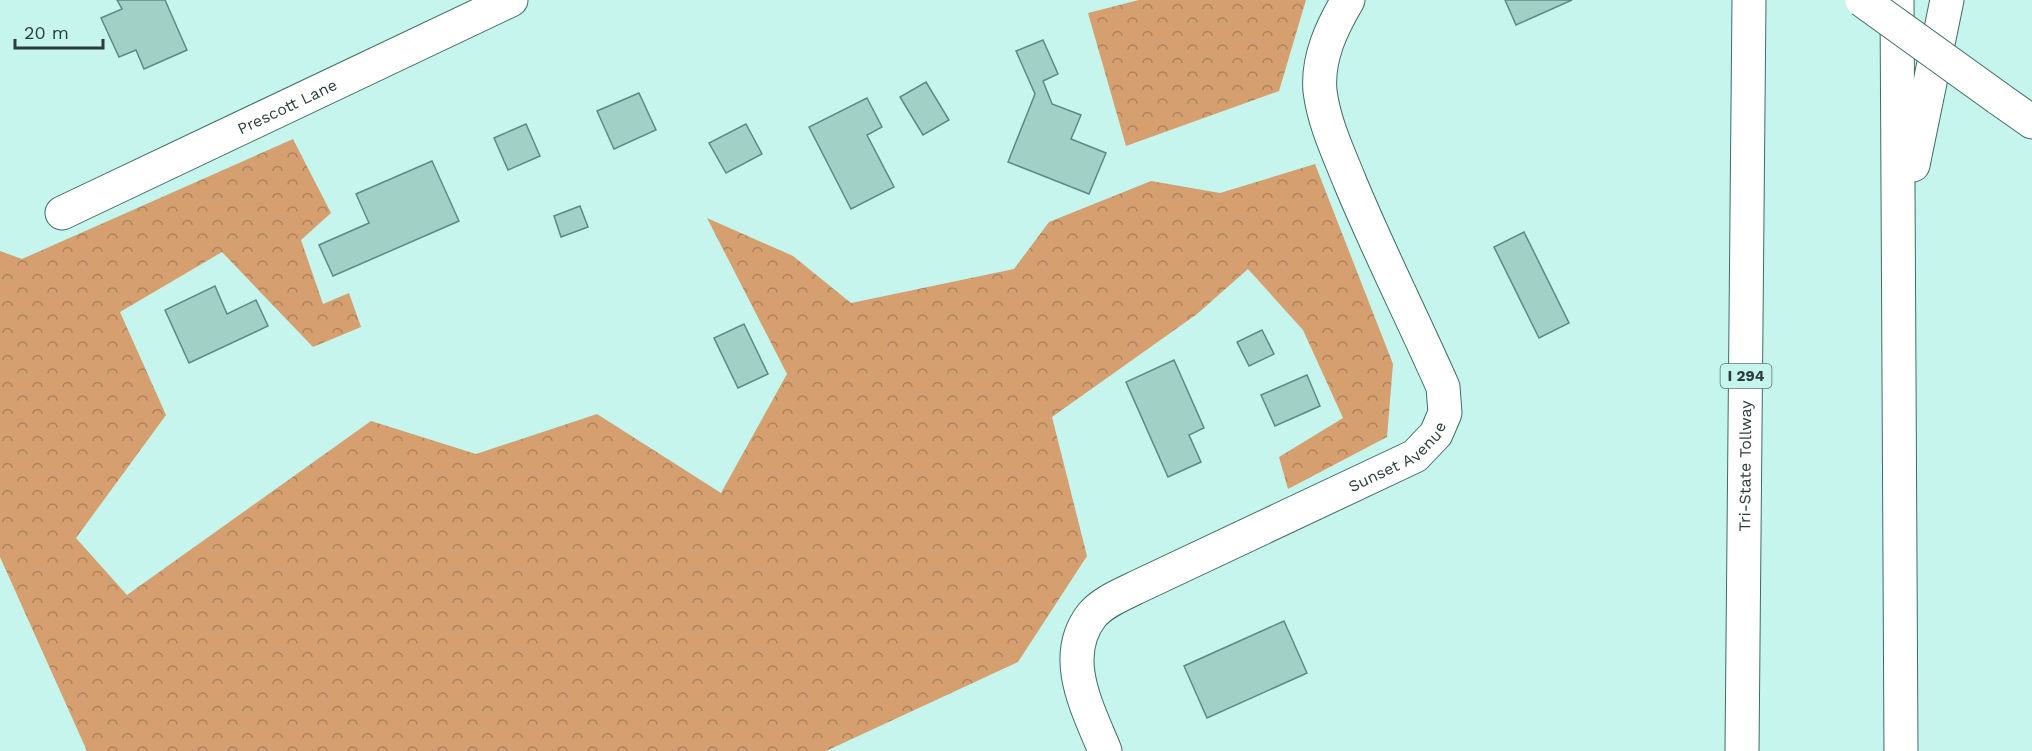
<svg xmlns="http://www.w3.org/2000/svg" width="2032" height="751" font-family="'Work Sans',sans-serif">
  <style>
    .forest { fill: url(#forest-crowns) }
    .building { fill: #a1d0c7; stroke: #5d8a82; stroke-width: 1.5 }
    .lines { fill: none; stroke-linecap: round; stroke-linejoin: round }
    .street-casing { stroke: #406c65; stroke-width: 35 }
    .highway-casing { stroke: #406c65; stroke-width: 35 }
    .street { stroke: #fff; stroke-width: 33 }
    .highway { stroke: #fff; stroke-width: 33 }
    .street-bridge-casing { stroke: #406c65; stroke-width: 35; stroke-linecap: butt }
    .street-bridge { stroke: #fff; stroke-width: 33 }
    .labels { text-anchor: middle; stroke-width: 4.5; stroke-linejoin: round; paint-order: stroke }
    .shield { fill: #c5f5ec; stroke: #597570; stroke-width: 1.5 }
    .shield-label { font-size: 15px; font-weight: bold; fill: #2b3e3b }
    .street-label { font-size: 16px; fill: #2b3e3b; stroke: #c5f5ec }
  </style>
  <defs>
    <pattern id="forest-crowns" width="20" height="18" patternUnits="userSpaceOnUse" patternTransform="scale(1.5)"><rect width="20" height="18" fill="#d59f6f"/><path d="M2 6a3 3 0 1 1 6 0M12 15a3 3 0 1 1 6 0" fill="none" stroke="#ad835c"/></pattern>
  </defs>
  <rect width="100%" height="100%" fill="#c5f5ec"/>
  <path class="forest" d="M1139,0H1306L1279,91L1126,146L1088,13Z
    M293,139L331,213L301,240L323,304L349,293L361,327L313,347L222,252L120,312L166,415L76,538L127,595L371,421L476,454L597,414L721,493L787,374L707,218L793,256L851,303L1014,269L1049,222L1151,181L1220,193L1315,164L1393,364L1387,437L1288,489L1279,457L1343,418L1303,330L1248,269L1197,314L1052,417L1087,556L1018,662L826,751H87L0,557V251L22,259Z"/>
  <path class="building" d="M117,0H165L187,50L144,69L136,50L119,57L101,18L122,9Z
    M1505,0H1572L1516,25Z
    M1043,40L1058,74L1043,81L1052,104L1081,115L1071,139L1106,153L1089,194L1008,162L1035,94L1016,51Z
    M926,82L949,120L923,135L900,97Z
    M639,93L656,130L614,149L597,111Z
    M867,98L882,127L867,135L894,187L851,209L809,127Z
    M526,124L540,156L508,170L494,138Z
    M746,124L762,154L726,173L709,143Z
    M432,161L459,221L333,276L319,245L369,223L356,194Z
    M580,206L588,227L561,237L554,216Z
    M1524,232L1569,323L1539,338L1494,247Z
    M215,286L227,314L256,300L268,326L189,363L165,310Z
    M744,324L768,374L738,388L714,338Z
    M1262,330L1274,354L1249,366L1237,342Z
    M1174,360L1204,428L1189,435L1201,462L1168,477L1126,382Z
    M1307,375L1320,406L1275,426L1261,395Z
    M1284,621L1307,673L1207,718L1184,666Z"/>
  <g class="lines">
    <defs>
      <g id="street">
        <path d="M1998,98L2032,122"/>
        <path id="s1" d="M62,213L511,0"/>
        <path id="s2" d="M1105,751C1088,709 1059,657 1092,615C1103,602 1121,595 1135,588L1415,456L1436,434L1445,413L1443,387C1413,319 1379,252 1350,182C1338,152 1324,123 1320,91C1317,58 1332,27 1348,0"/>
      </g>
      <g id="highway">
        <path d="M1897,0L1901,751"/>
        <path d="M1913,165L1947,0"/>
        <path id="s3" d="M1742,751L1749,0"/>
      </g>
    </defs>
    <use href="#street" class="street-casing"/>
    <use href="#highway" class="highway-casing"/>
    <use href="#street" class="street"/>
    <use href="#highway" class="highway"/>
    <defs>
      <path id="street-bridge" d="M1862,0L1998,98"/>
    </defs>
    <use href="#street-bridge" class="street-bridge-casing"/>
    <use href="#street-bridge" class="street-bridge"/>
  </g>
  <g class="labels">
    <rect class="shield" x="1720.5" y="364" width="51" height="24" rx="4.5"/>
    <g class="shield-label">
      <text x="1746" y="381">I 294</text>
    </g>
    <g class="street-label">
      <text dy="6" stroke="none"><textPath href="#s1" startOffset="249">Prescott Lane</textPath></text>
      <text dy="6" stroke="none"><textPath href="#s2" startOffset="490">Sunset Avenue</textPath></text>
      <text dy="6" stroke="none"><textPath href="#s3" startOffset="285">Tri-State Tollway</textPath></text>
    </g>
  </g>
  <path d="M15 39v9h88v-9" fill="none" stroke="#2b3e3b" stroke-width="3"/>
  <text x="24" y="39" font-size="18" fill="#2b3e3b" stroke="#c5f5ec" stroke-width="4.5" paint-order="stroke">20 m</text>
</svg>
